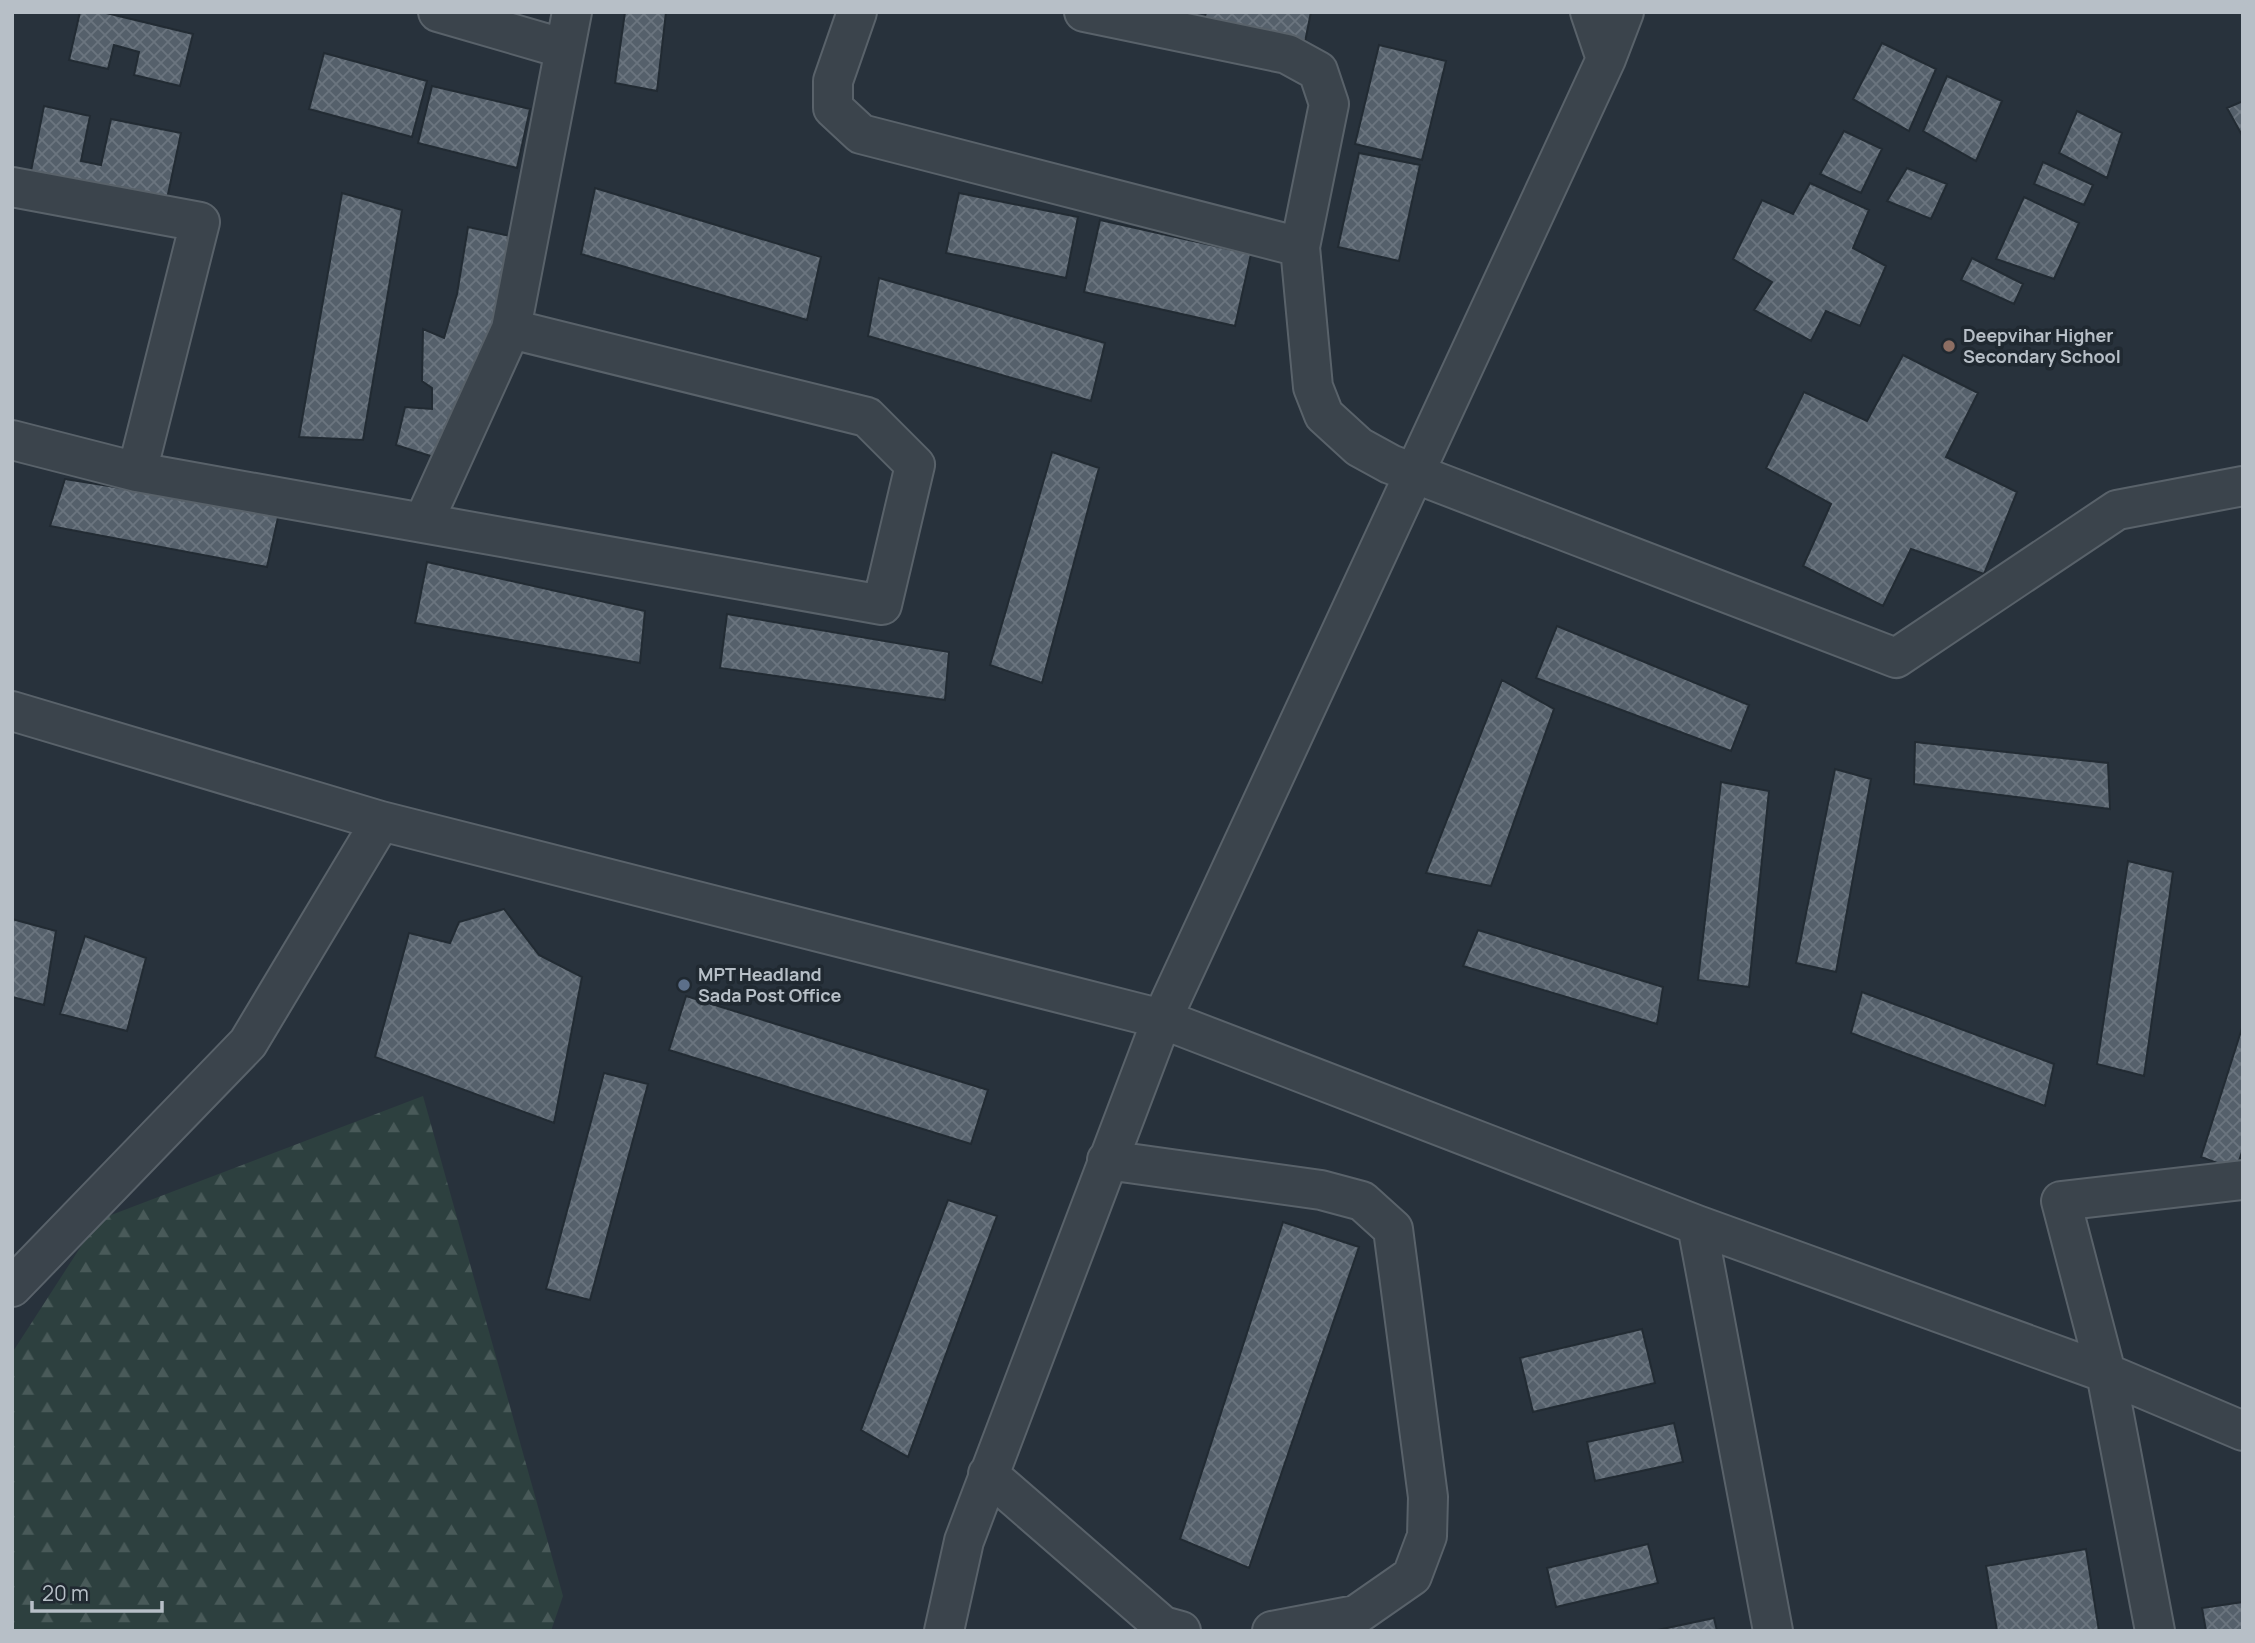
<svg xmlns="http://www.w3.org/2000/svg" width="2255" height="1643" font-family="Manrope,sans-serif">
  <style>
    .forest { fill: url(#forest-firs) }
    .building { fill: url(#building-cross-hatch); stroke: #222b33; stroke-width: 2 }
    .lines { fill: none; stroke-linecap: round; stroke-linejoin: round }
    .minor-casing { stroke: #59626a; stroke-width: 42 }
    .minor { stroke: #3b444c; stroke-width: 38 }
    .education-dot { fill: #8d6e63; stroke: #202931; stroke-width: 2.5 }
    .service-dot { fill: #5c6f8a; stroke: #202931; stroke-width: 2.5 }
    .labels { text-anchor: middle; stroke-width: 7; stroke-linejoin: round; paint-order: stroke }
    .poi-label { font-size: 18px; font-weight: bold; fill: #b7bfc7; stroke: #202931; text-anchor: start }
  </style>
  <defs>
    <pattern id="forest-firs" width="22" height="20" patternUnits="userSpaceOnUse" patternTransform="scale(1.75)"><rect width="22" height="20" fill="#2d403f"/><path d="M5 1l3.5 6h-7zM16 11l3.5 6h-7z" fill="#495a59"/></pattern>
    <pattern id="building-cross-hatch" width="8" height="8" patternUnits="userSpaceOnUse" patternTransform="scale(1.75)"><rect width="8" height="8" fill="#55606b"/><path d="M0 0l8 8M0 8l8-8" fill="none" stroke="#6b757f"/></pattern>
  </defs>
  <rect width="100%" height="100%" fill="#28323c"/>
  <!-- forest -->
  <path class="forest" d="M 423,1096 L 563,1596 L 551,1631 L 12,1631 L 12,1353 L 98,1220 Z"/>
  <!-- building -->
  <path class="building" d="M 80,12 L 102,12 L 193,34 L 180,86 L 134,75 L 139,52 L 114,45 L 108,69 L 69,60 Z
    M 625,12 L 666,12 L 657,91 L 615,83 Z
    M 1206,12 L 1311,12 L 1305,42 L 1204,22 Z
    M 1882,43 L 1936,69 L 1909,131 L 1853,99 Z
    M 1379,45 L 1446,61 L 1422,160 L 1355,144 Z
    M 324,53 L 427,81 L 412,137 L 309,109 Z
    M 1947,76 L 2002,101 L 1976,161 L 1923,131 Z
    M 432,86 L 530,109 L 517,168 L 418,143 Z
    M 2243,101 L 2243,137 L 2227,108 Z
    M 44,106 L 90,116 L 81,161 L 101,165 L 111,119 L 181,133 L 167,199 L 31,171 Z
    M 2077,111 L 2122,133 L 2107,178 L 2059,153 Z
    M 1844,131 L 1882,149 L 1861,193 L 1820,174 Z
    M 1359,153 L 1420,165 L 1399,261 L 1338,247 Z
    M 2043,162 L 2093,185 L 2084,205 L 2034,184 Z
    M 1907,168 L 1947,184 L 1931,219 L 1887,201 Z
    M 1810,183 L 1869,210 L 1853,248 L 1886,266 L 1860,326 L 1826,311 L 1811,341 L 1754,310 L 1772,282 L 1733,259 L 1762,200 L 1793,214 Z
    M 595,188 L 821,257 L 807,320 L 581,254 Z
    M 342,193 L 402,210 L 363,440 L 299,437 Z
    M 959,193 L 1078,217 L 1066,278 L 946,253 Z
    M 2024,197 L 2079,223 L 2054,279 L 1996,259 Z
    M 1100,220 L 1251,254 L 1235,326 L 1084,292 Z
    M 468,227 L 515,237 L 497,314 L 437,458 L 396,445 L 405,407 L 432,409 L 432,388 L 422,381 L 423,329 L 444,338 L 457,294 Z
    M 1972,258 L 2023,284 L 2014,304 L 1961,280 Z
    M 879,278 L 1105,343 L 1091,401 L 868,336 Z
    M 1903,355 L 1978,393 L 1946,457 L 2017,492 L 1984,574 L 1911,549 L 1883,606 L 1803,566 L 1831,504 L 1766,468 L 1804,392 L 1867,421 Z
    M 1052,452 L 1099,468 L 1042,683 L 990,665 Z
    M 65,479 L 279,513 L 267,567 L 50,526 Z
    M 427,562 L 645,611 L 640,663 L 415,623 Z
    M 727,614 L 949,652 L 945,700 L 720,668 Z
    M 1557,626 L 1749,705 L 1731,751 L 1536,678 Z
    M 1502,680 L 1554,709 L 1491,886 L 1426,873 Z
    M 1915,742 L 2108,763 L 2110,809 L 1914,784 Z
    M 1835,769 L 1871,779 L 1836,972 L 1796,963 Z
    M 1721,782 L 1769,791 L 1749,987 L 1698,980 Z
    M 2128,861 L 2173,872 L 2144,1076 L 2097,1064 Z
    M 504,909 L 539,955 L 582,977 L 554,1123 L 375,1057 L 409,933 L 450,943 L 459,922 Z
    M 12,919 L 56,931 L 44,1005 L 12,997 Z
    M 1478,930 L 1663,987 L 1657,1024 L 1463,966 Z
    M 85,936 L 146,958 L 127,1031 L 60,1014 Z
    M 1862,992 L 2054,1064 L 2045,1106 L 1851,1033 Z
    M 686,996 L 988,1090 L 971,1144 L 669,1050 Z
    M 2243,1025 L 2243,1149 L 2236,1170 L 2201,1157 Z
    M 604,1073 L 648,1084 L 590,1300 L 546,1289 Z
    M 948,1200 L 997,1216 L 908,1457 L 861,1430 Z
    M 1283,1222 L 1359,1247 L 1249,1568 L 1180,1539 Z
    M 1642,1329 L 1655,1383 L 1533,1412 L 1520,1358 Z
    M 1674,1423 L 1683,1462 L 1595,1481 L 1587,1442 Z
    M 1648,1544 L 1658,1583 L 1556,1607 L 1547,1568 Z
    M 2086,1549 L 2099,1631 L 1997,1631 L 1986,1566 Z
    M 2243,1602 L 2243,1631 L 2206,1631 L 2202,1608 Z
    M 1714,1618 L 1717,1631 L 1653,1631 Z"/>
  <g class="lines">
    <defs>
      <path id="minor" d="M 438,12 L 565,49
        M 857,12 L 833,81 L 833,108 L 861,134 L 1300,247
        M 1084,12 L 1287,54 L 1318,71 L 1329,104 L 1300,247 L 1313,387 L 1324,415 L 1359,447 L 1390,464 L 1896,658 L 2117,510 L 2243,486
        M 1590,12 L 1606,59
        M 12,187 L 200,222 L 137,472
        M 12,440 L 137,472 L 423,523 L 511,329 L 572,12
        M 423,523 L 882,605 L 915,465 L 867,417 L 511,329
        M 12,711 L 381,821 L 1162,1019 L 1697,1225 L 2106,1373 L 2243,1431
        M 1107,1160 L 1321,1190 L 1362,1201 L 1393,1229 L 1428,1497 L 1427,1536 L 1412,1576 L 1356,1615 L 1272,1631
        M 1697,1225 L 1773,1631
        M 12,1287 L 248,1043 L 381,821
        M 988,1474 L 1163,1626 L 1181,1631
        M 944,1631 L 964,1541 L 1162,1019 L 1606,59 L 1624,12
        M 2155,1631 L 2106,1373 L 2061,1201 L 2243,1180"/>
    </defs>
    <!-- minor casing -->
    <use href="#minor" class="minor-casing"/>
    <!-- minor -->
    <use href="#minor" class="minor"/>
  </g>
  <!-- markers -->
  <circle class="education-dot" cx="1949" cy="346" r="7"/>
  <circle class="service-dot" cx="684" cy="985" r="7"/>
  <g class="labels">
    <!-- poi labels -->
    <g class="poi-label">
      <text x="1963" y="342">Deepvihar Higher<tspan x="1963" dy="21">Secondary School</tspan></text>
      <text x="698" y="981">MPT Headland<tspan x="698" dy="21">Sada Post Office</tspan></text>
    </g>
  </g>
  <!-- border -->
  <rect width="2255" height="1643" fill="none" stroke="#b7bfc7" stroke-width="28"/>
  <!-- scale -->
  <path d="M32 1601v10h130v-10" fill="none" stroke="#b7bfc7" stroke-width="3.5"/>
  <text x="42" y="1601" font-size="21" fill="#b7bfc7" stroke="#202931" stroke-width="5" paint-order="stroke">20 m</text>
</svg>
